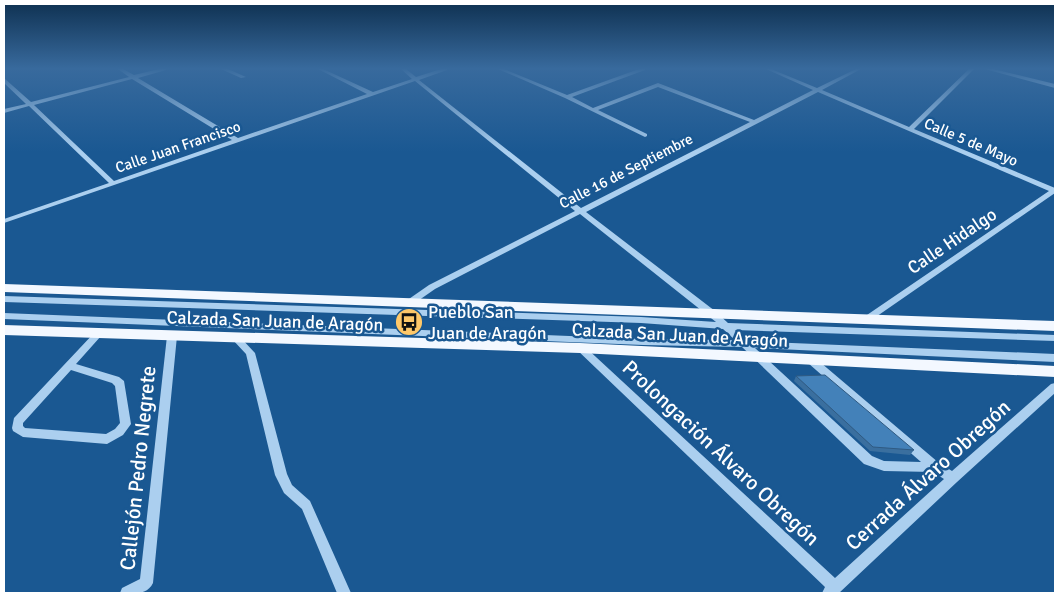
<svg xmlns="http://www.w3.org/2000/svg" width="1059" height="597" font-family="Signika,sans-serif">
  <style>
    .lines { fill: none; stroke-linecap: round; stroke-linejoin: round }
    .minor { fill: #abcfef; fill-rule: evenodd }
    .major { fill: #f3f8ff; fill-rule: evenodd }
    .wall { fill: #3a6f9f }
    .building { fill: #4381b9; stroke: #2f5a82 }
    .labels { text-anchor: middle; stroke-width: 5; stroke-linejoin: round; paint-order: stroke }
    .far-street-label { font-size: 15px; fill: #fff; stroke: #1a5892 }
    .street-label { font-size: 18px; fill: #fff; stroke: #1a5892 }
    .poi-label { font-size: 18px; fill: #fff; stroke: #1a5892; text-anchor: start }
    .near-street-label { font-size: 21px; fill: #fff; stroke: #1a5892 }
  </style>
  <rect width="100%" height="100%" fill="#1a5892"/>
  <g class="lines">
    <!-- minor -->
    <path class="minor" d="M 118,69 L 123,69 L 134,75 L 159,69 L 166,69 L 166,70 L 138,78 L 238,138 L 367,94 L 318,69 L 323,69 L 373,92 L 412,79 L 401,69 L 406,69 L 416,77 L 441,69 L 447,69 L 447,70 L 419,80 L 581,208 L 750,122 L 658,87 L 598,110 L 647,134 L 647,136 L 645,137 L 565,98 L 498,69 L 504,69 L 567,95 L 639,69 L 645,69 L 645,70 L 572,97 L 593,108 L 658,83 L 754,120 L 813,90 L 766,69 L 771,69 L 817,88 L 856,69 L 861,69 L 822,90 L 909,127 L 969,69 L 974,69 L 914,129 L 1055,188 L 1055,193 L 870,321 L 864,321 L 862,319 L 864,317 L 1049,191 L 818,92 L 586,212 L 715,311 L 728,323 L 1055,335 L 1055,341 L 735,330 L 747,341 L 1055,354 L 1055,362 L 755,348 L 872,456 L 884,461 L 921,462 L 808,363 L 806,360 L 808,357 L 814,357 L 939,463 L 952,471 L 1051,384 L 1055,383 L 1055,393 L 957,482 L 839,593 L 822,593 L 825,587 L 575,348 L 577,345 L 583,345 L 835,578 L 944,479 L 933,472 L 884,471 L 864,464 L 742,347 L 643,345 L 4,319 L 4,313 L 643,339 L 735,340 L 723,329 L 641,323 L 4,302 L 4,296 L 641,317 L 716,322 L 580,214 L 435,289 L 412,305 L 406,305 L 405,303 L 406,301 L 429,285 L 575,211 L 415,81 L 4,223 L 4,219 L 109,183 L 29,106 L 4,113 L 4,109 L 26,104 L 4,83 L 4,78 L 31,102 L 129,77 ZM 132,79 L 232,140 L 114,181 L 34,105 Z
      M 221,69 L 228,69 L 246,77 L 241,78 Z
      M 985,69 L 993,69 L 1055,84 L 1055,88 Z
      M 98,331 L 101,332 L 103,334 L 101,336 L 76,364 L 119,377 L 124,381 L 131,424 L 123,435 L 107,444 L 23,437 L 13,431 L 12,428 L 14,418 L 95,332 ZM 71,370 L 112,383 L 115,386 L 120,423 L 115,429 L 106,434 L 25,428 L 23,426 L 23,423 Z
      M 172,333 L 175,334 L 177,336 L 153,583 C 147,596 132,593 120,593 L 122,588 L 140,579 L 167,336 L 169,334 Z
      M 237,336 L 240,337 L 255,353 L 287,474 L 292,485 L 310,501 L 351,593 L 337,593 L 302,509 L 284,493 L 275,475 L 246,354 L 232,339 L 234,337 Z"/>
    <!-- major -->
    <path class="major" d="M 4,284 L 1055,321 L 1055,331 L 4,292 Z
      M 4,325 L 580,343 L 1055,366 L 1055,377 L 580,353 L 4,335 Z"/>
  </g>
  <!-- wall -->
  <path class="wall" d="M 796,376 L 914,450 L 910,455 L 870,451 L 794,381 Z"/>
  <!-- building -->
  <path class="building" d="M 825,375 L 914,450 L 873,447 L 796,376 Z"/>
  <!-- sky -->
  <linearGradient id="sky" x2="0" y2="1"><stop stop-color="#0e3050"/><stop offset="0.45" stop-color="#386a9d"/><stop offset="1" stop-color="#386a9d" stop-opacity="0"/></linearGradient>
  <rect width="1059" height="152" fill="url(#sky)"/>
  <!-- icons -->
  <defs>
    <symbol id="bus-disc" viewBox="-11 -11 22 22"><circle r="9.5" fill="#ffc869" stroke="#1a5892"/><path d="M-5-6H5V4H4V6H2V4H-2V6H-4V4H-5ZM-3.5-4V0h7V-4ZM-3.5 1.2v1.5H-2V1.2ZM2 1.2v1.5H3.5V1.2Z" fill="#111"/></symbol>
  </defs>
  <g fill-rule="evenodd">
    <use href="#bus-disc" x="393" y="306" width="32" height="32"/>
  </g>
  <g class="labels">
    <!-- far-street labels -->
    <g class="far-street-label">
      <text transform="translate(971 142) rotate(23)" y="5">Calle 5 de Mayo</text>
      <text transform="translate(178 147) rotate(-19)" y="5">Calle Juan Francisco</text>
      <text transform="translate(626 171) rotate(-27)" y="5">Calle 16 de Septiembre</text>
    </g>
    <!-- street labels -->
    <g class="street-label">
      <text transform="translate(952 241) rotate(-34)" y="6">Calle Hidalgo</text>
      <text transform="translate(275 321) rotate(2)" y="6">Calzada San Juan de Aragón</text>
      <text transform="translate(680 335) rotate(3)" y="6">Calzada San Juan de Aragón</text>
    </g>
    <!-- poi labels -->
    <g class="poi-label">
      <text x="428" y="318">Pueblo San<tspan x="428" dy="21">Juan de Aragón</tspan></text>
    </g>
    <!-- near-street labels -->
    <g class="near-street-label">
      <text transform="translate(721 453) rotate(43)" y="7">Prolongación Álvaro Obregón</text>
      <text transform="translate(138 468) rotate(-84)" y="7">Callejón Pedro Negrete</text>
      <text transform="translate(928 475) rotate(-42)" y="7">Cerrada Álvaro Obregón</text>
    </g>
  </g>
  <!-- border -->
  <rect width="1059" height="597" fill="none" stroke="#ffffff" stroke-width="10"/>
</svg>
